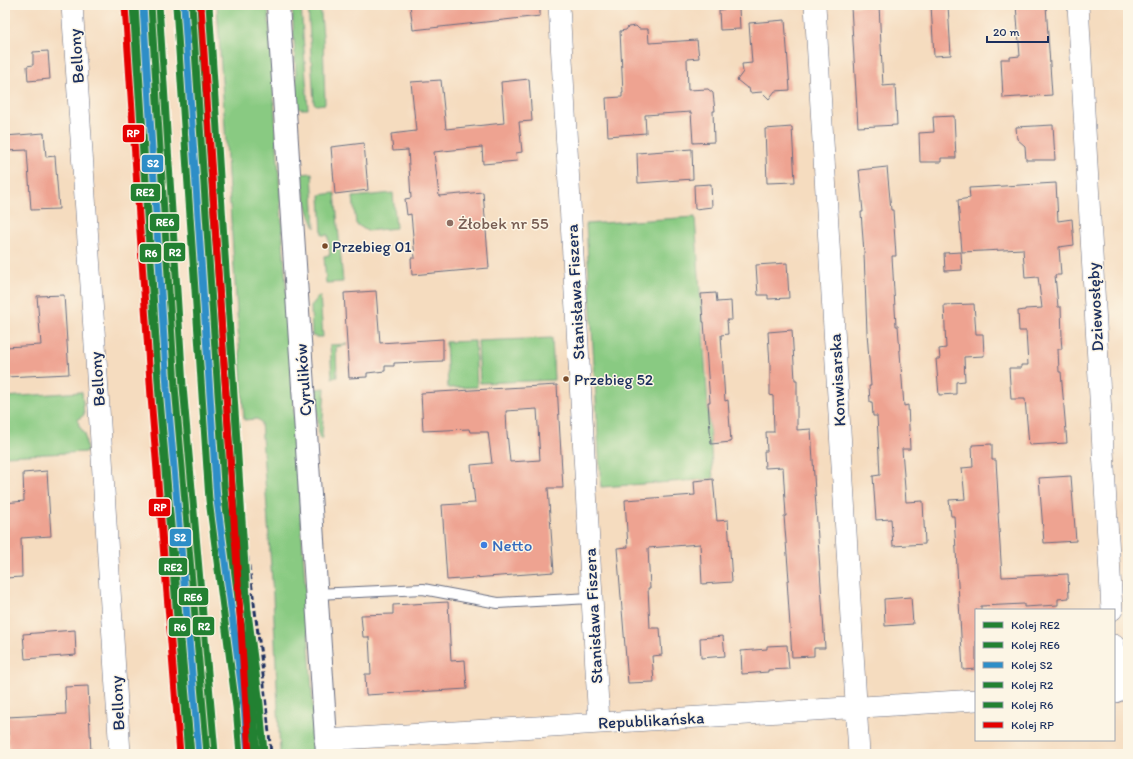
<svg xmlns="http://www.w3.org/2000/svg" width="1133" height="759" font-family="Itim,sans-serif">
  <style>
    .green { fill: #89ca82; stroke: #527c70 }
    .building { fill: #eea391; fill-rule: evenodd }
    .lines { fill: none; stroke-linecap: round; stroke-linejoin: round }
    .service-casing { stroke: #676c80; stroke-width: 12 }
    .minor-casing { stroke: #676c80; stroke-width: 22 }
    .secondary-casing { stroke: #676c80; stroke-width: 24 }
    .service { stroke: #fff; stroke-width: 10 }
    .minor { stroke: #fff; stroke-width: 21 }
    .secondary { stroke: #fff; stroke-width: 22 }
    .rail { stroke: #1b2f5e; stroke-width: 3; stroke-dasharray: 6 3; stroke-linecap: butt }
    .rail-1-casing { stroke: #fcf5e5; stroke-width: 10 }
    .rail-2-casing { stroke: #fcf5e5; stroke-width: 10 }
    .rail-3-casing { stroke: #fcf5e5; stroke-width: 10 }
    .rail-4-casing { stroke: #fcf5e5; stroke-width: 10 }
    .rail-5-casing { stroke: #fcf5e5; stroke-width: 10 }
    .rail-6-casing { stroke: #fcf5e5; stroke-width: 10 }
    .rail-1 { stroke: #238132; stroke-width: 7 }
    .rail-2 { stroke: #238132; stroke-width: 7 }
    .rail-3 { stroke: #2e8ec7; stroke-width: 7 }
    .rail-4 { stroke: #238132; stroke-width: 7 }
    .rail-5 { stroke: #238132; stroke-width: 7 }
    .rail-6 { stroke: #e50000; stroke-width: 7 }
    .education-dot { fill: #8d6e63; stroke: #fcf5e5; stroke-width: 1.5 }
    .bus-dot { fill: #7a4b2a; stroke: #fcf5e5; stroke-width: 1.5 }
    .shop-dot { fill: #3f7fe0; stroke: #fcf5e5; stroke-width: 1.5 }
    .labels { text-anchor: middle; stroke-width: 3; stroke-linejoin: round; paint-order: stroke }
    .bus-label { font-size: 16px; fill: #1b2f5e; stroke: #fcf5e5; text-anchor: start }
    .street-label { font-size: 17px; fill: #1b2f5e; stroke: #fcf5e5 }
    .education-label { font-size: 17px; fill: #785e54; stroke: #fcf5e5; text-anchor: start }
    .shop-label { font-size: 17px; fill: #366cbe; stroke: #fcf5e5; text-anchor: start }
    .line-badge { stroke: #fcf5e5; stroke-width: 1.5 }
    .badge-label { font-size: 11px; text-anchor: middle; font-weight: bold; fill: #fff }
  </style>
  <rect width="100%" height="100%" fill="#fcf5e5"/>
  <filter id="ink" filterUnits="userSpaceOnUse"><feTurbulence type="fractalNoise" baseFrequency=".025" numOctaves="2"/><feDisplacementMap in="SourceGraphic" scale="8" xChannelSelector="R" yChannelSelector="G"/><feConvolveMatrix kernelMatrix="1 2 1 2 8 2 1 2 1" color-interpolation-filters="sRGB"/></filter>
  <filter id="wash" filterUnits="userSpaceOnUse"><feTurbulence type="fractalNoise" baseFrequency=".012" numOctaves="4" result="noise"/><feDisplacementMap in="SourceGraphic" scale="16" xChannelSelector="R" yChannelSelector="G"/><feGaussianBlur stdDeviation="0.9" result="paint"/><feColorMatrix in="noise" values="0 0 0 0 0 0 0 0 0 0 0 0 0 0 0 0 0 1.4 0 .05"/><feComposite in="paint" operator="in"/></filter>
  <g filter="url(#wash)">
    <rect width="100%" height="100%" fill="#f5dcbf"/>
    <!-- green -->
    <path class="green" d="M 217,5 L 268,5 L 316,754 L 280,754 L 273,596 L 261,422 L 257,419 L 244,420 Z
      M 292,5 L 301,5 L 308,109 L 301,109 L 298,108 Z
      M 308,5 L 320,5 L 323,36 L 325,104 L 316,105 L 314,103 Z
      M 312,173 L 315,228 C 307,211 303,193 302,174 Z
      M 335,193 L 343,282 L 326,283 L 324,256 L 330,255 L 328,235 L 322,235 L 320,195 Z
      M 393,193 L 396,228 L 367,231 L 356,224 L 353,197 Z
      M 695,217 L 713,479 L 601,487 L 586,224 Z
      M 320,295 L 323,337 L 316,337 L 312,336 L 311,306 Z
      M 552,338 L 554,380 L 480,383 L 478,341 Z
      M 475,341 L 477,387 L 448,388 L 446,342 Z
      M 347,344 L 347,345 L 336,347 L 337,377 L 332,378 L 330,345 Z
      M 325,388 L 322,434 L 323,438 L 322,439 L 319,437 L 316,389 Z
      M 82,392 L 84,415 L 78,419 L 79,426 L 85,434 L 87,452 L 5,456 L 5,397 Z"/>
    <g id="blocks">
      <!-- building -->
      <path class="building" d="M 410,5 L 540,5 L 540,16 L 413,30 Z
        M 879,5 L 883,86 L 895,85 L 897,125 L 858,127 L 851,7 Z
        M 931,5 L 948,5 L 951,55 L 934,56 Z
        M 1016,5 L 1046,5 L 1052,95 L 1003,98 L 1001,59 L 1010,59 L 1010,57 L 1020,56 Z
        M 739,8 L 740,29 L 720,30 L 719,10 Z
        M 785,20 L 790,90 L 775,91 L 769,99 L 762,92 L 750,93 L 749,88 L 747,88 L 737,80 L 743,72 L 742,64 L 752,63 L 749,23 Z
        M 636,26 L 639,29 L 648,29 L 649,43 L 697,40 L 699,58 L 687,59 L 688,90 L 708,89 L 713,93 L 715,111 L 713,111 L 714,142 L 693,143 L 691,112 L 645,115 L 646,133 L 608,136 L 606,98 L 622,97 L 622,93 L 623,93 L 620,31 L 626,30 L 628,27 Z
        M 48,51 L 50,79 L 28,81 L 27,66 L 33,65 L 33,52 Z
        M 529,79 L 532,121 L 519,122 L 522,152 L 516,153 L 517,161 L 483,164 L 482,147 L 434,152 L 439,196 L 483,192 L 489,268 L 412,275 L 411,258 L 415,258 L 411,214 L 407,215 L 405,199 L 411,198 L 408,150 L 393,151 L 391,134 L 416,131 L 411,82 L 441,80 L 446,129 L 504,123 L 501,82 Z
        M 954,116 L 956,158 L 941,158 L 941,162 L 920,162 L 919,133 L 934,132 L 933,117 Z
        M 1053,125 L 1055,160 L 1026,160 L 1025,146 L 1017,139 L 1016,127 Z
        M 792,127 L 795,182 L 767,183 L 765,129 Z
        M 44,133 L 46,157 L 55,156 L 59,209 L 31,210 L 27,150 L 5,151 L 5,136 Z
        M 364,143 L 368,190 L 335,194 L 331,147 Z
        M 692,149 L 693,179 L 638,183 L 637,153 Z
        M 887,167 L 891,210 L 893,210 L 896,256 L 892,256 L 896,326 L 898,326 L 904,406 L 908,405 L 910,449 L 902,449 L 906,502 L 923,501 L 925,544 L 893,546 L 891,519 L 876,520 L 873,476 L 880,475 L 877,416 L 873,416 L 872,402 L 870,402 L 869,386 L 871,386 L 867,333 L 864,253 L 861,212 L 863,212 L 859,170 Z
        M 1056,183 L 1058,221 L 1072,219 L 1074,245 L 1059,247 L 1061,275 L 1055,275 L 1058,307 L 1061,307 L 1062,337 L 1061,337 L 1062,349 L 1058,349 L 1059,372 L 1061,372 L 1067,443 L 1029,445 L 1025,399 L 1011,399 L 1009,368 L 1021,368 L 1021,365 L 1028,365 L 1026,331 L 1019,331 L 1018,311 L 1025,310 L 1025,309 L 1042,308 L 1038,277 L 1025,278 L 1023,249 L 962,252 L 958,200 L 970,198 L 969,188 Z
        M 711,184 L 712,207 L 695,209 L 694,185 Z
        M 961,252 L 962,270 L 945,271 L 944,253 Z
        M 787,263 L 789,298 L 768,299 L 768,295 L 758,295 L 756,265 Z
        M 376,291 L 380,343 L 443,339 L 443,361 L 394,363 L 394,366 L 385,366 L 385,371 L 367,373 L 367,377 L 349,378 L 344,293 Z
        M 716,293 L 717,302 L 731,301 L 732,320 L 727,320 L 728,334 L 721,335 L 725,401 L 728,400 L 731,442 L 711,444 L 708,402 L 710,402 L 704,322 L 703,322 L 701,294 Z
        M 64,295 L 69,374 L 5,377 L 5,347 L 41,345 L 37,296 Z
        M 974,304 L 976,334 L 983,334 L 984,356 L 964,357 L 965,381 L 956,382 L 956,394 L 939,395 L 936,359 L 940,359 L 939,349 L 946,348 L 944,305 Z
        M 792,330 L 795,380 L 797,380 L 797,430 L 811,429 L 825,648 L 814,648 L 814,656 L 792,657 L 787,580 L 789,580 L 784,516 L 786,516 L 785,500 L 783,467 L 765,468 L 764,451 L 767,451 L 766,432 L 774,432 L 773,396 L 770,395 L 770,365 L 768,332 Z
        M 557,385 L 563,488 L 548,488 L 554,572 L 447,580 L 442,505 L 475,503 L 471,465 L 492,463 L 488,432 L 470,432 L 469,429 L 423,431 L 421,393 ZM 537,409 L 540,460 L 510,462 L 507,433 L 506,411 Z
        M 992,444 L 992,460 L 996,460 L 999,513 L 998,513 L 1002,577 L 1068,574 L 1069,598 L 1058,599 L 1058,605 L 1024,607 L 1024,604 L 981,606 L 981,610 L 976,610 L 976,669 L 963,670 L 954,516 L 951,516 L 949,500 L 965,499 L 962,468 L 973,467 L 972,445 Z
        M 47,471 L 51,536 L 21,538 L 22,577 L 5,578 L 5,503 L 24,501 L 23,473 Z
        M 1071,476 L 1076,541 L 1044,543 L 1039,478 Z
        M 713,479 L 717,521 L 728,520 L 732,582 L 702,584 L 700,544 L 648,548 L 650,588 L 648,588 L 650,628 L 660,628 L 662,655 L 652,656 L 654,682 L 628,683 L 617,548 L 628,547 L 625,500 L 695,495 L 694,481 Z
        M 911,597 L 913,624 L 885,626 L 884,599 Z
        M 448,602 L 451,661 L 465,660 L 467,689 L 366,695 L 365,674 L 371,674 L 369,637 L 363,637 L 361,615 L 393,614 L 393,605 Z
        M 75,630 L 76,655 L 25,659 L 23,634 Z
        M 723,636 L 725,656 L 701,658 L 700,638 Z
        M 787,645 L 789,669 L 768,670 L 768,672 L 742,674 L 741,651 L 767,649 L 767,646 Z
        M 88,686 L 91,754 L 9,754 L 7,717 L 66,714 L 65,687 Z"/>
    </g>
  </g>
  <g filter="url(#ink)">
    <use href="#blocks" fill-opacity="0" stroke="#676c80" stroke-width="1"/>
    <g class="lines">
      <defs>
        <path id="service" d="M 316,594 L 423,589 L 498,603 L 591,598"/>
        <path id="minor" d="M 72,5 L 96,359 L 120,754
          M 559,5 L 599,723
          M 815,5 L 859,754
          M 1078,5 L 1112,610
          M 1114,645 L 1116,692
          M 325,740 L 976,700"/>
        <path id="secondary" d="M 278,5 L 327,754"/>
      </defs>
      <!-- service casing -->
      <use href="#service" class="service-casing"/>
      <!-- minor casing -->
      <use href="#minor" class="minor-casing"/>
      <!-- secondary casing -->
      <use href="#secondary" class="secondary-casing"/>
      <!-- service -->
      <use href="#service" class="service"/>
      <!-- minor -->
      <use href="#minor" class="minor"/>
      <!-- secondary -->
      <use href="#secondary" class="secondary"/>
      <!-- rail -->
      <path class="rail" d="M 236,431 L 243,521 L 261,656 L 271,754"/>
      <defs>
        <path id="rail-1" d="M 133,5 L 159,396 L 188,754
          M 209,5 L 257,754"/>
        <path id="rail-2" d="M 151,5 L 175,387 L 207,754
          M 192,5 L 225,499 L 252,705 L 256,754"/>
        <path id="rail-3" d="M 143,6 L 167,388 L 199,754
          M 184,6 L 217,500 L 244,706 L 248,754"/>
        <path id="rail-4" d="M 159,5 L 183,386 L 215,753
          M 200,5 L 233,498 L 260,704 L 264,753"/>
        <path id="rail-5" d="M 135,6 L 159,388 L 191,754
          M 176,6 L 209,500 L 236,707 L 240,754"/>
        <path id="rail-6" d="M 125,6 L 151,397 L 180,754
          M 201,6 L 249,754"/>
      </defs>
      <!-- rail-1 casing -->
      <use href="#rail-1" class="rail-1-casing"/>
      <!-- rail-2 casing -->
      <use href="#rail-2" class="rail-2-casing"/>
      <!-- rail-3 casing -->
      <use href="#rail-3" class="rail-3-casing"/>
      <!-- rail-4 casing -->
      <use href="#rail-4" class="rail-4-casing"/>
      <!-- rail-5 casing -->
      <use href="#rail-5" class="rail-5-casing"/>
      <!-- rail-6 casing -->
      <use href="#rail-6" class="rail-6-casing"/>
      <!-- rail-1 -->
      <use href="#rail-1" class="rail-1"/>
      <!-- rail-2 -->
      <use href="#rail-2" class="rail-2"/>
      <!-- rail-3 -->
      <use href="#rail-3" class="rail-3"/>
      <!-- rail-4 -->
      <use href="#rail-4" class="rail-4"/>
      <!-- rail-5 -->
      <use href="#rail-5" class="rail-5"/>
      <!-- rail-6 -->
      <use href="#rail-6" class="rail-6"/>
    </g>
  </g>
  <!-- markers -->
  <circle class="education-dot" cx="450" cy="223" r="4"/>
  <g class="bus-dot">
    <circle cx="325" cy="246" r="3.5"/>
    <circle cx="566" cy="379" r="3.5"/>
  </g>
  <circle class="shop-dot" cx="484" cy="545" r="4"/>
  <g class="labels">
    <!-- bus labels -->
    <g class="bus-label">
      <text x="332" y="252">Przebieg 01</text>
      <text x="574" y="385">Przebieg 52</text>
    </g>
    <!-- street labels -->
    <g class="street-label">
      <text transform="translate(76 56) rotate(-94)" y="6">Bellony</text>
      <text transform="translate(575 292) rotate(-93)" y="6">Stanisława Fiszera</text>
      <text transform="translate(1095 307) rotate(-93)" y="6">Dziewosłęby</text>
      <text transform="translate(97 379) rotate(-94)" y="6">Bellony</text>
      <text transform="translate(303 380) rotate(-94)" y="6">Cyrulików</text>
      <text transform="translate(837 380) rotate(-93)" y="6">Konwisarska</text>
      <text transform="translate(593 616) rotate(-93)" y="6">Stanisława Fiszera</text>
      <text transform="translate(117 703) rotate(-93)" y="6">Bellony</text>
      <text transform="translate(651 720) rotate(-3)" y="6">Republikańska</text>
    </g>
    <!-- education labels -->
    <g class="education-label">
      <text x="458" y="229">Żłobek nr 55</text>
    </g>
    <!-- shop labels -->
    <g class="shop-label">
      <text x="492" y="551">Netto</text>
    </g>
  </g>
  <g class="line-badge">
    <rect x="122" y="124" width="23" height="19" rx="4" fill="#e50000"/>
    <rect x="141" y="154" width="23" height="19" rx="4" fill="#2e8ec7"/>
    <rect x="130" y="183" width="31" height="19" rx="4" fill="#238132"/>
    <rect x="149" y="213" width="31" height="19" rx="4" fill="#238132"/>
    <rect x="163" y="242" width="23" height="20" rx="4" fill="#238132"/>
    <rect x="139" y="243" width="23" height="20" rx="4" fill="#238132"/>
    <rect x="148" y="498" width="23" height="19" rx="4" fill="#e50000"/>
    <rect x="169" y="528" width="23" height="19" rx="4" fill="#2e8ec7"/>
    <rect x="158" y="557" width="30" height="19" rx="4" fill="#238132"/>
    <rect x="178" y="587" width="31" height="19" rx="4" fill="#238132"/>
    <rect x="192" y="616" width="23" height="20" rx="4" fill="#238132"/>
    <rect x="168" y="617" width="23" height="20" rx="4" fill="#238132"/>
  </g>
  <g class="badge-label">
    <text x="133" y="137">RP</text>
    <text x="153" y="167">S2</text>
    <text x="145" y="196">RE2</text>
    <text x="165" y="226">RE6</text>
    <text x="175" y="256">R2</text>
    <text x="151" y="257">R6</text>
    <text x="160" y="511">RP</text>
    <text x="180" y="541">S2</text>
    <text x="173" y="571">RE2</text>
    <text x="193" y="601">RE6</text>
    <text x="204" y="630">R2</text>
    <text x="180" y="631">R6</text>
  </g>
  <!-- margin -->
  <rect width="1133" height="759" fill="none" stroke="#fcf5e5" stroke-width="20"/>
  <!-- legend -->
  <rect x="975" y="609" width="140" height="132" fill="#fcf5e5" stroke="#a2a6af"/>
  <rect x="983" y="622" width="20" height="6" fill="#238132" stroke="#a2a6af"/>
  <text x="1011" y="629" font-size="12" fill="#1b2f5e">Kolej RE2</text>
  <rect x="983" y="642" width="20" height="6" fill="#238132" stroke="#a2a6af"/>
  <text x="1011" y="649" font-size="12" fill="#1b2f5e">Kolej RE6</text>
  <rect x="983" y="662" width="20" height="6" fill="#2e8ec7" stroke="#a2a6af"/>
  <text x="1011" y="669" font-size="12" fill="#1b2f5e">Kolej S2</text>
  <rect x="983" y="682" width="20" height="6" fill="#238132" stroke="#a2a6af"/>
  <text x="1011" y="689" font-size="12" fill="#1b2f5e">Kolej R2</text>
  <rect x="983" y="702" width="20" height="6" fill="#238132" stroke="#a2a6af"/>
  <text x="1011" y="709" font-size="12" fill="#1b2f5e">Kolej R6</text>
  <rect x="983" y="722" width="20" height="6" fill="#e50000" stroke="#a2a6af"/>
  <text x="1011" y="729" font-size="12" fill="#1b2f5e">Kolej RP</text>
  <!-- scale -->
  <path d="M987 36v6h61v-6" fill="none" stroke="#1b2f5e" stroke-width="2"/>
  <text x="993" y="36" font-size="12" fill="#1b2f5e" stroke="#fcf5e5" stroke-width="3" paint-order="stroke">20 m</text>
</svg>
